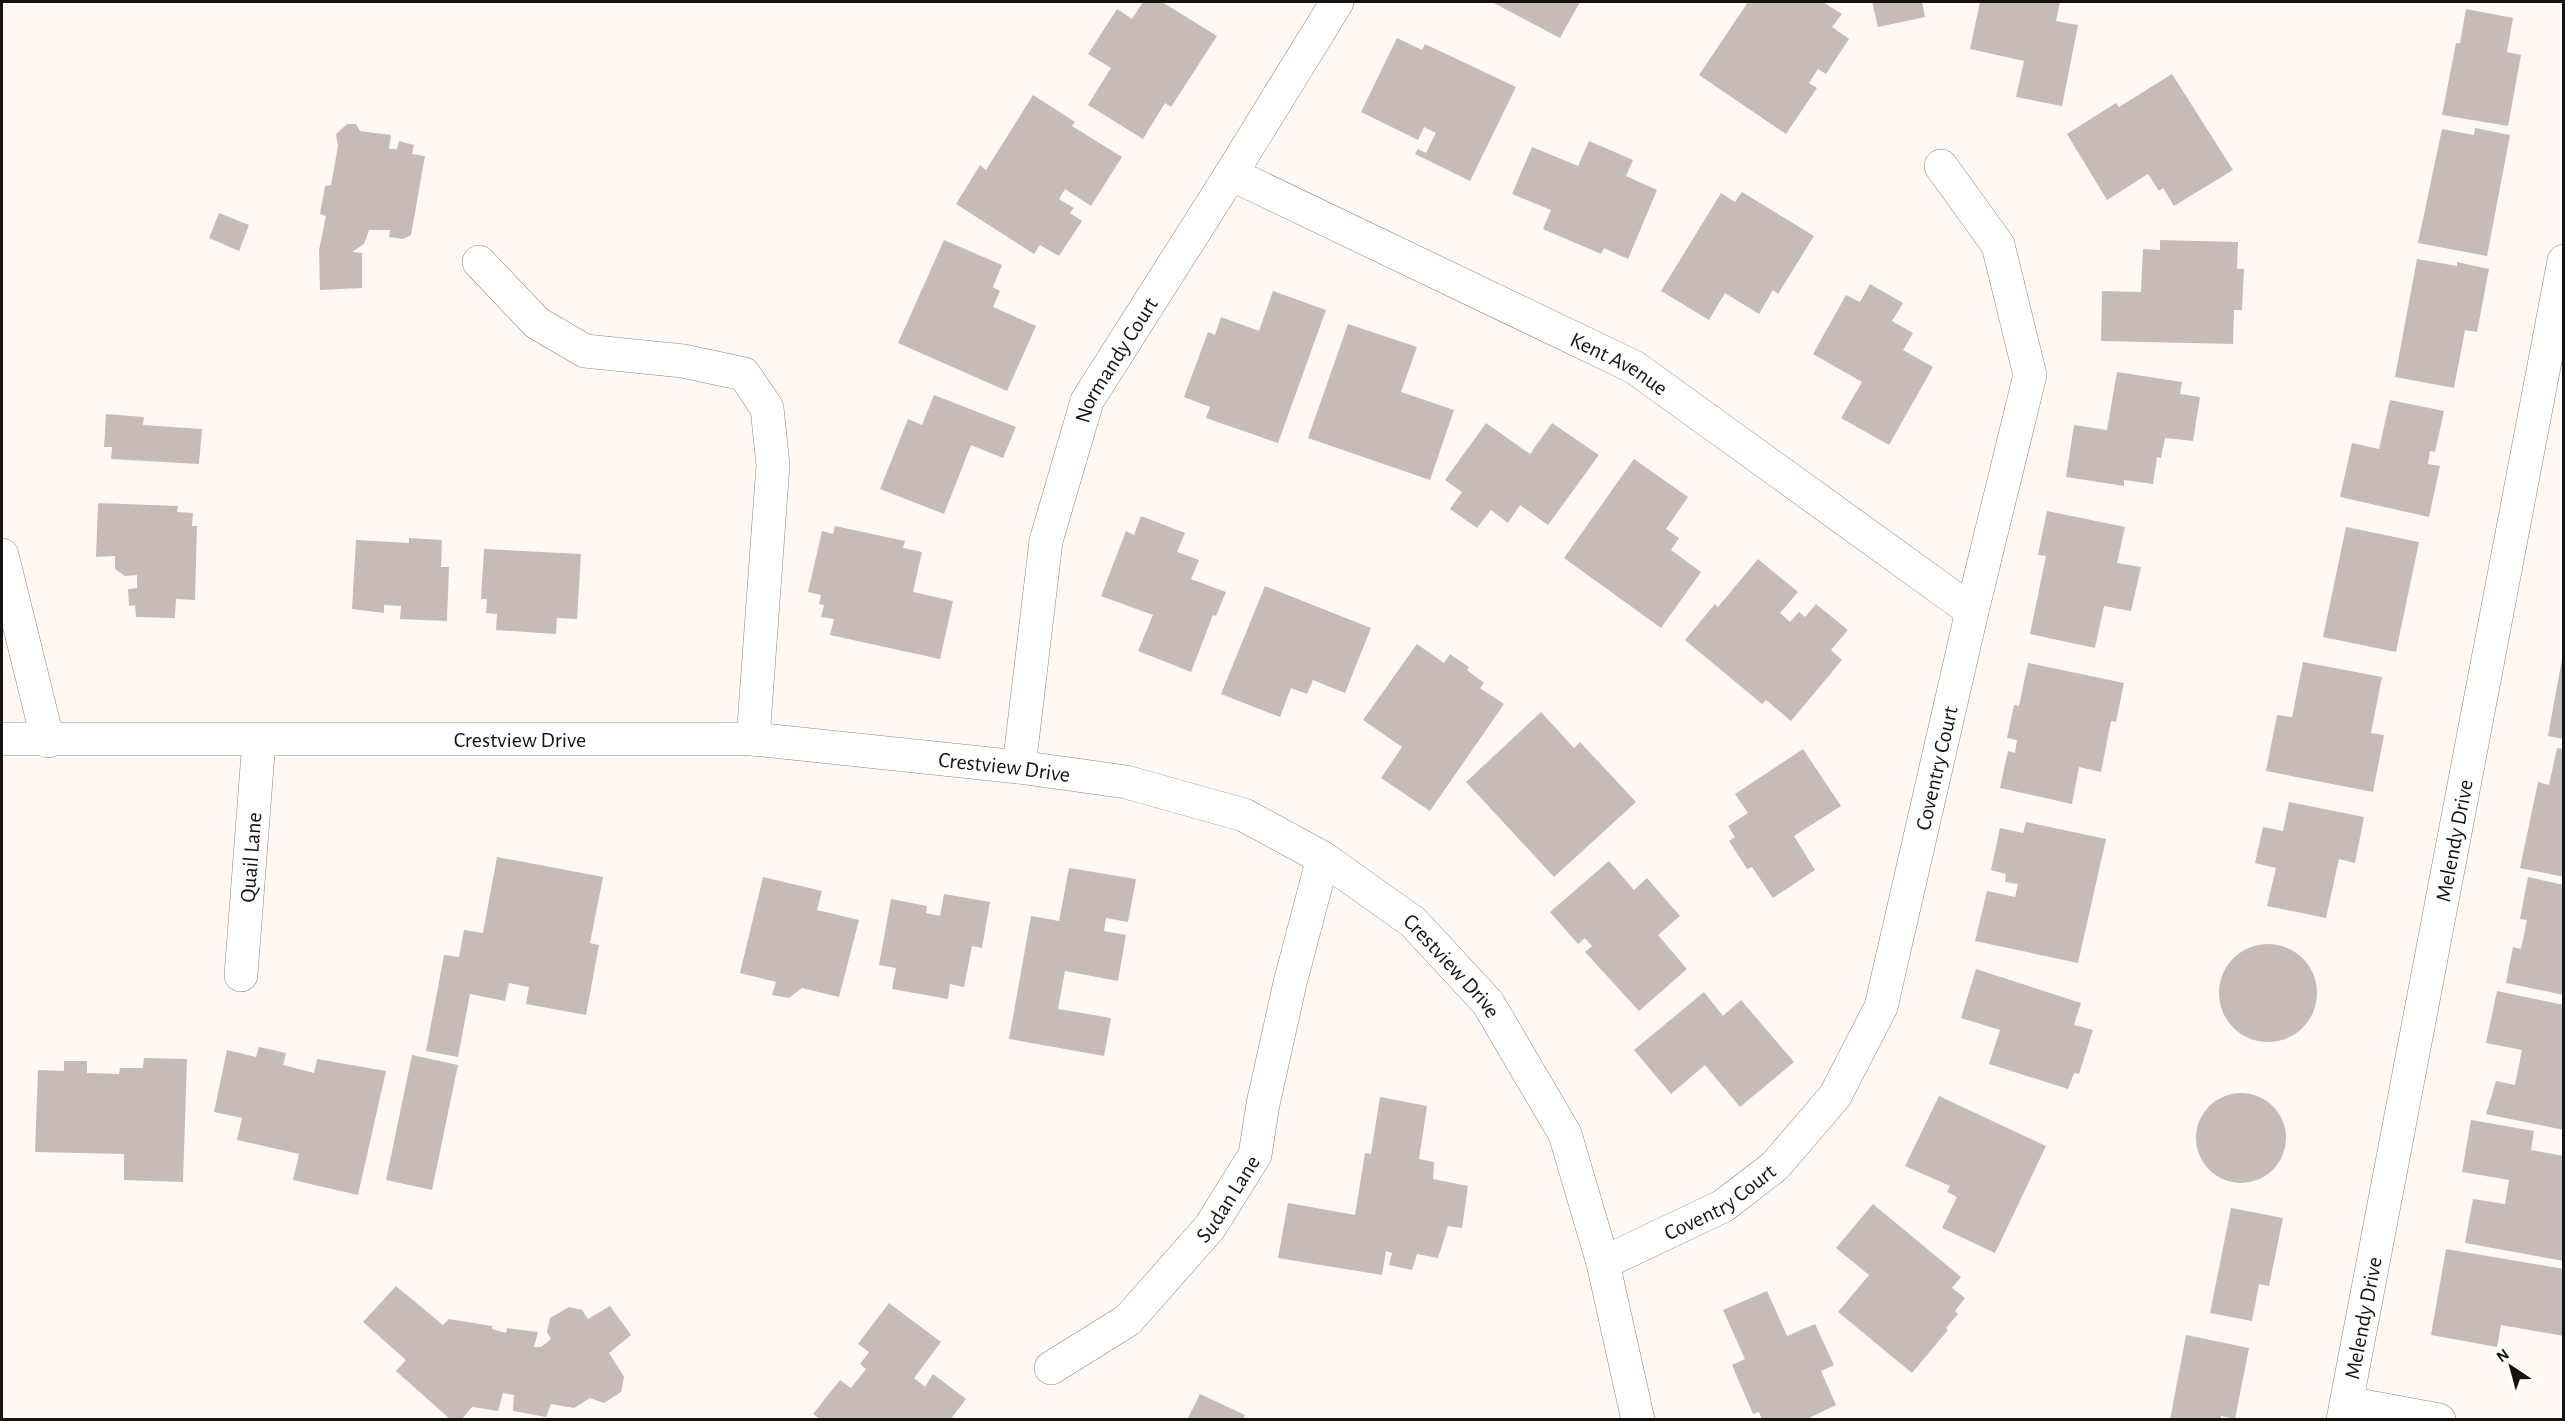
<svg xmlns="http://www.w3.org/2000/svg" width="2565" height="1421" font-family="'Alegreya Sans',sans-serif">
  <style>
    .building { fill: #c7bcb5 }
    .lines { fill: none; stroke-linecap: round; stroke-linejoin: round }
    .minor-casing { stroke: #8f847e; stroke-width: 34 }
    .tertiary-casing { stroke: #8f847e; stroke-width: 34 }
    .minor { stroke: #fff; stroke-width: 33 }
    .tertiary { stroke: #fff; stroke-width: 33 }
    .labels { text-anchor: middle; stroke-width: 4.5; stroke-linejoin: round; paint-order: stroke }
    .street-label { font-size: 22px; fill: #15120f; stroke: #fff }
  </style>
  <rect width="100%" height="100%" fill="#fff8f3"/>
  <!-- building -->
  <path class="building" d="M 1143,2 L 1162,2 L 1217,36 L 1171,107 L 1165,103 L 1143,139 L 1088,105 L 1111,68 L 1088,54 L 1117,9 L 1132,19 Z
    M 1492,2 L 1580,2 L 1560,38 Z
    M 1748,2 L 1823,2 L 1842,14 L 1832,27 L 1849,39 L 1826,74 L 1818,69 L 1809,83 L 1817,88 L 1786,134 L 1699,75 Z
    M 1872,2 L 1922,2 L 1925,17 L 1878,27 Z
    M 1980,2 L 2060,2 L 2056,21 L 2078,25 L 2062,106 L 2016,97 L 2024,61 L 1970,49 Z
    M 2466,9 L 2513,18 L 2507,52 L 2521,55 L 2508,126 L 2442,115 L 2456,43 L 2460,43 Z
    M 1397,38 L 1422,50 L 1425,44 L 1516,87 L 1470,181 L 1415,154 L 1418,149 L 1426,153 L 1436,133 L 1424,127 L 1418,140 L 1361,112 Z
    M 2172,74 L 2233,170 L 2174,206 L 2163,188 L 2159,191 L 2148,174 L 2107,200 L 2067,134 L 2116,103 L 2119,107 Z
    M 1033,95 L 1075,122 L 1072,126 L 1122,157 L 1091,206 L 1065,189 L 1059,199 L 1074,208 L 1070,213 L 1082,221 L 1059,256 L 1040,245 L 1034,254 L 956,204 L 980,165 L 986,170 Z
    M 347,124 L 356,124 L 360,131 L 391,135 L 389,149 L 397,149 L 399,141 L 414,145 L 412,154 L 425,156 L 411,235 L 403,239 L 389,237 L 390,230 L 369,230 L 364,244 L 352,252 L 362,253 L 362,288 L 320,290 L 319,250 L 326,216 L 320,214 L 325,186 L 331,185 L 338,146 L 336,134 Z
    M 2475,128 L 2510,135 L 2487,256 L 2418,243 L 2442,129 L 2474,135 Z
    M 1589,141 L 1633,160 L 1626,176 L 1657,190 L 1628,259 L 1604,248 L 1601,254 L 1543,229 L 1551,210 L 1512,194 L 1532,147 L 1578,166 Z
    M 1742,192 L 1814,236 L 1778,294 L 1773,290 L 1759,314 L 1725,293 L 1709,320 L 1661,291 L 1721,193 L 1735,202 Z
    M 219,213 L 249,225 L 239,251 L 209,238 Z
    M 944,240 L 1002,265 L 993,287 L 1000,291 L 993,307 L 1036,326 L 1007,391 L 898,343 Z
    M 2160,240 L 2238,242 L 2237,269 L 2244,269 L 2242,310 L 2234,310 L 2233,344 L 2101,341 L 2102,291 L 2141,292 L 2143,249 L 2160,250 Z
    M 2417,259 L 2457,266 L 2457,262 L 2489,269 L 2477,332 L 2465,330 L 2454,388 L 2395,377 Z
    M 1870,284 L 1903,303 L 1892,321 L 1913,333 L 1903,350 L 1933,367 L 1889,445 L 1841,418 L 1862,382 L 1813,354 L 1846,295 L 1860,302 Z
    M 1273,291 L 1326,310 L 1278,443 L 1206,418 L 1210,407 L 1184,397 L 1208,332 L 1215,335 L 1221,317 L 1259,331 Z
    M 1348,324 L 1417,347 L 1401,392 L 1454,410 L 1430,480 L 1308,438 Z
    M 2117,372 L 2182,382 L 2180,394 L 2200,397 L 2193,441 L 2165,438 L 2161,458 L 2157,457 L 2153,484 L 2124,480 L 2124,486 L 2066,477 L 2074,425 L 2107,430 Z
    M 934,395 L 1016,427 L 1003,458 L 971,445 L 944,514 L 880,489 L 908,419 L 922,425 Z
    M 2390,400 L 2444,411 L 2435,452 L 2430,451 L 2428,464 L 2440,466 L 2429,517 L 2340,497 L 2352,443 L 2379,449 Z
    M 106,414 L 144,417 L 143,425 L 202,429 L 199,464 L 111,459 L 112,447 L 104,447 Z
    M 1486,423 L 1530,454 L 1552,423 L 1599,455 L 1548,525 L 1520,505 L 1508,523 L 1491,510 L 1477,528 L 1450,509 L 1462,492 L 1445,480 Z
    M 1634,459 L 1688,497 L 1666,529 L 1679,538 L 1671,550 L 1701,572 L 1661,628 L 1564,558 Z
    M 98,503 L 178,506 L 177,512 L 193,513 L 192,526 L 197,526 L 195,600 L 176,599 L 175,618 L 136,617 L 135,605 L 129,606 L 128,589 L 137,588 L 137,575 L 125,576 L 115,569 L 115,556 L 96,557 Z
    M 2047,511 L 2125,527 L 2117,563 L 2141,567 L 2131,611 L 2104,606 L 2095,648 L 2030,634 L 2046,556 L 2038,555 Z
    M 1141,516 L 1185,533 L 1177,552 L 1199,560 L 1191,579 L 1226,592 L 1216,616 L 1213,615 L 1191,672 L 1138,651 L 1153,615 L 1101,596 L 1126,531 L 1134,535 Z
    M 835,526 L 905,541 L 903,548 L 922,552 L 913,592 L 953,601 L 940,659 L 830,635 L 834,619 L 821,617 L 824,605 L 819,604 L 821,595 L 808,592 L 822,531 L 833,534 Z
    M 2346,527 L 2419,542 L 2396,652 L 2323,637 Z
    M 409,538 L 442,540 L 441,567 L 449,567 L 447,621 L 400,619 L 401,606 L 384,605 L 384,613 L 352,609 L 356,540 L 409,543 Z
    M 484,549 L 581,554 L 577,619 L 557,618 L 556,634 L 496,630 L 497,614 L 486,613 L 487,599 L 481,599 Z
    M 1758,559 L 1798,592 L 1780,613 L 1790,622 L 1799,612 L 1805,617 L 1816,604 L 1848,630 L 1831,650 L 1842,660 L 1791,721 L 1766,700 L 1762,704 L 1685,640 L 1715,604 L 1718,607 Z
    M 1265,586 L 1371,628 L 1345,693 L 1313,680 L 1307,694 L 1291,688 L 1280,717 L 1221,694 Z
    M 1417,644 L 1444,663 L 1450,654 L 1469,667 L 1467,670 L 1484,683 L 1480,688 L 1504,704 L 1430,811 L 1381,778 L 1402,747 L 1363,720 Z
    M 2562,659 L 2564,659 L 2564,739 L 2548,736 Z
    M 2303,662 L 2382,677 L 2371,733 L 2384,735 L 2373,792 L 2266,771 L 2277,715 L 2292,717 Z
    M 2028,663 L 2124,683 L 2116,722 L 2111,721 L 2101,772 L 2079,767 L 2072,804 L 2000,788 L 2008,751 L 2015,753 L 2017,740 L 2007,738 L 2014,705 L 2019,706 Z
    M 1541,712 L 1574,748 L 1580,742 L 1636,802 L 1554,877 L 1466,782 Z
    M 2557,748 L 2564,749 L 2564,877 L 2520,868 L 2538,782 L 2549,785 Z
    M 1803,749 L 1841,806 L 1794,836 L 1815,870 L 1773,898 L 1752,867 L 1747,869 L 1729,841 L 1735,837 L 1728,826 L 1748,813 L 1735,794 Z
    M 2289,802 L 2364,817 L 2355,863 L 2339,859 L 2326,918 L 2267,906 L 2276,868 L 2255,863 L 2263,827 L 2283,831 Z
    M 2026,822 L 2106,839 L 2078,963 L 1975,941 L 1987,891 L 2015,897 L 2018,884 L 2005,882 L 2006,874 L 1991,870 L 2000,828 L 2023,833 Z
    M 497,857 L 603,877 L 590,943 L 599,945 L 586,1015 L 526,1004 L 529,987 L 509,983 L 505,1001 L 470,994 L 458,1057 L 426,1051 L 444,955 L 459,957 L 464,930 L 483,933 Z
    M 1609,861 L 1634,890 L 1647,878 L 1680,916 L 1658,935 L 1687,969 L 1639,1011 L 1585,952 L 1592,946 L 1585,938 L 1578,944 L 1550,912 Z
    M 1069,868 L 1136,879 L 1128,922 L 1106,918 L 1104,931 L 1126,935 L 1118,981 L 1065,971 L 1058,1009 L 1111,1018 L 1104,1056 L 1009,1039 L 1031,916 L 1059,921 Z
    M 763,877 L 822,891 L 817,910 L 859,920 L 839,997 L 802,988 L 789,998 L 772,995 L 776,982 L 740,973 Z
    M 2528,877 L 2564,885 L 2564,995 L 2506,983 L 2513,947 L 2521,949 L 2527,920 L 2520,919 Z
    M 944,894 L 990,902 L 982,948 L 972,946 L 964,987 L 950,984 L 948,999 L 892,989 L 896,968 L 879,965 L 891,899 L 927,906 L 926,913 L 940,916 Z
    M2219 993a49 49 0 1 1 98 0a49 49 0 1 1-98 0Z
    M 1976,969 L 2081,1003 L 2074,1025 L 2093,1030 L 2079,1074 L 2074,1073 L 2068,1089 L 1989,1064 L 2000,1030 L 1961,1018 Z
    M 2497,991 L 2564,1005 L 2564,1130 L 2486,1114 L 2496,1081 L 2515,1085 L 2522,1050 L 2486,1043 Z
    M 1704,992 L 1723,1016 L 1741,1000 L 1794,1062 L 1740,1107 L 1705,1065 L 1671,1094 L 1634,1050 Z
    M 259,1047 L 286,1053 L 283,1065 L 314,1073 L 317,1059 L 386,1071 L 358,1195 L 293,1180 L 299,1154 L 237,1140 L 242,1118 L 214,1112 L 227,1050 L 256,1057 Z
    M 412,1055 L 458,1065 L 432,1190 L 386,1180 Z
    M 144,1058 L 187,1059 L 183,1182 L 124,1180 L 124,1154 L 35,1152 L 38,1070 L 64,1071 L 64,1061 L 87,1061 L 87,1073 L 119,1074 L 120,1068 L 143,1068 Z
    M2196 1138a45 45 0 1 1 90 0a45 45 0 1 1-90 0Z
    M 1939,1096 L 2046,1146 L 1995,1253 L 1942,1228 L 1957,1197 L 1947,1192 L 1950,1186 L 1905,1166 Z
    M 1380,1097 L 1427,1106 L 1419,1159 L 1434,1162 L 1433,1179 L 1468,1186 L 1462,1228 L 1448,1226 L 1438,1258 L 1417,1254 L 1412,1270 L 1389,1265 L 1392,1253 L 1386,1251 L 1382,1275 L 1278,1258 L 1288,1203 L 1355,1215 L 1365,1153 L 1371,1154 Z
    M 2471,1120 L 2534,1131 L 2531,1150 L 2564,1156 L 2564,1261 L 2465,1243 L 2473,1199 L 2505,1204 L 2509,1180 L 2462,1172 Z
    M 1873,1204 L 1961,1277 L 1952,1288 L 1965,1298 L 1955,1311 L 1958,1314 L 1946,1328 L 1948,1330 L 1912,1373 L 1838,1312 L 1869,1275 L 1836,1248 Z
    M 2231,1208 L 2283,1218 L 2269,1286 L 2259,1284 L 2252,1321 L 2210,1313 Z
    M 2446,1249 L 2564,1269 L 2564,1336 L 2501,1325 L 2497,1347 L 2431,1335 Z
    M 396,1286 L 443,1325 L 449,1319 L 492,1326 L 492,1329 L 506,1333 L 507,1328 L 538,1332 L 534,1347 L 541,1347 L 551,1339 L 547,1332 L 550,1318 L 569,1307 L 582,1310 L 588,1319 L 610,1306 L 631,1335 L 609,1353 L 624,1377 L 621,1392 L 604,1403 L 590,1398 L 574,1408 L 551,1404 L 546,1417 L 513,1411 L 514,1395 L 503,1393 L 498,1411 L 472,1407 L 461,1420 L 451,1420 L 396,1371 L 406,1360 L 363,1322 Z
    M 1767,1291 L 1787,1336 L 1815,1324 L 1834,1365 L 1821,1371 L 1836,1405 L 1805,1420 L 1762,1420 L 1759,1412 L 1753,1414 L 1732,1365 L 1745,1359 L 1723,1310 Z
    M 889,1303 L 941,1342 L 914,1378 L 925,1387 L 933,1374 L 966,1399 L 950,1420 L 821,1420 L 813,1414 L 840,1380 L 851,1388 L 866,1369 L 860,1364 L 869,1352 L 858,1344 Z
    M 2186,1335 L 2249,1348 L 2235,1419 L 2221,1416 L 2220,1420 L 2170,1420 Z
    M 1200,1394 L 1245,1415 L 1243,1420 L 1187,1420 Z"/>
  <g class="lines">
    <defs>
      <g id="minor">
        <path id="s1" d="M 1231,174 L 1634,367 L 1972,611"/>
        <path d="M 479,262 L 537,323 L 585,351 L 683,361 L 744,374 L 767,408 L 773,465 L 753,739"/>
        <path d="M 2,555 L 48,741"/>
        <path id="s2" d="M 1019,767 L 1046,541 L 1087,401 L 1231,174 L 1337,2"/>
        <path id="s3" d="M 241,975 L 259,740"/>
        <path id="s4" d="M 1603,1263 L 1723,1206 L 1775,1166 L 1835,1096 L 1881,1007 L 1972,611 L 2030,375 L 1998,245 L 1941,166"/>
        <path id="s5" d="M 1051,1368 L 1128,1320 L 1210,1227 L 1255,1155 L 1263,1104 L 1290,983 L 1323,858"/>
        <path d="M 2347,1403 L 2439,1420"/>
        <path id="s6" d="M 2343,1420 L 2564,261"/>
      </g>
      <g id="tertiary">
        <path id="s7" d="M 2,739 L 753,739 L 1019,767 L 1126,782 L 1244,815 L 1323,858 L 1413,922 L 1488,1003 L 1565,1134 L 1603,1263 L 1638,1420"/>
      </g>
    </defs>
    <!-- minor casing -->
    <use href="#minor" class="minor-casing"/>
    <!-- tertiary casing -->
    <use href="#tertiary" class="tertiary-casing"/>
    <!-- minor -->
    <use href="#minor" class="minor"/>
    <!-- tertiary -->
    <use href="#tertiary" class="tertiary"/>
  </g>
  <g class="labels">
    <!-- street labels -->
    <g class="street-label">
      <text dy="8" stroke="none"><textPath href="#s2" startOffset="423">Normandy Court</textPath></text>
      <text dy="8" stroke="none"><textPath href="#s1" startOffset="432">Kent Avenue</textPath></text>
      <text dy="8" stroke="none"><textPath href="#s7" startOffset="518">Crestview Drive</textPath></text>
      <text dy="8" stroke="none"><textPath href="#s7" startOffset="1004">Crestview Drive</textPath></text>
      <text dy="8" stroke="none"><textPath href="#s4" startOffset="636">Coventry Court</textPath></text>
      <text dy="8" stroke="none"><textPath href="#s6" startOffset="590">Melendy Drive</textPath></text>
      <text dy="8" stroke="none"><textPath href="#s3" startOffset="118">Quail Lane</textPath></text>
      <text dy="8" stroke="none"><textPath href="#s7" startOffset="1508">Crestview Drive</textPath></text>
      <text dy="8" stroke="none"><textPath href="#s5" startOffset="248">Sudan Lane</textPath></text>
      <text dy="8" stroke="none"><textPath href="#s4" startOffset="132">Coventry Court</textPath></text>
      <text dy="8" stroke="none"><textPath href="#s6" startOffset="104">Melendy Drive</textPath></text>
    </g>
  </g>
  <!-- border -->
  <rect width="2565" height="1421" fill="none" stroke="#15120f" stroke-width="6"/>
  <!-- north arrow -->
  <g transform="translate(2511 1367) rotate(324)" stroke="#ffffff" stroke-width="4.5" paint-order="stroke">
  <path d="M0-4.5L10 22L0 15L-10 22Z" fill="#15120f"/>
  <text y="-9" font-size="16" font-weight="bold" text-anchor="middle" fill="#15120f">N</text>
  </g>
</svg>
